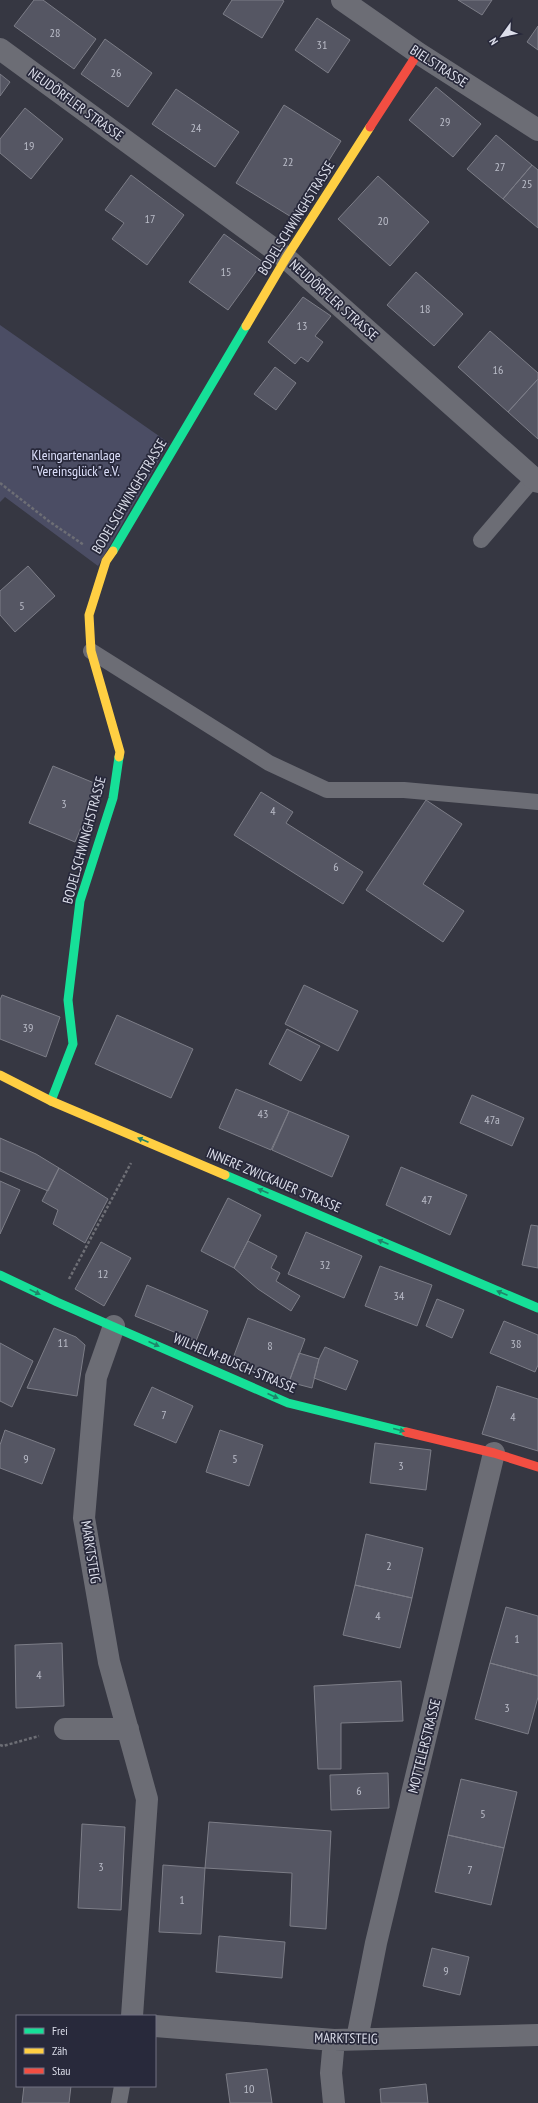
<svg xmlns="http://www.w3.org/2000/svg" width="538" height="2103" font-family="'PT Sans Narrow',sans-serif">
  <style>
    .green { fill: #4b4d64 }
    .building { fill: #555663; stroke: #7c7d87 }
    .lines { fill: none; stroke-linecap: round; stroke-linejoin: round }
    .path { stroke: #6d6e75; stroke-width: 2.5; stroke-dasharray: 3 2; stroke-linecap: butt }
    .lane { stroke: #6c6d75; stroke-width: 16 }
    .street { stroke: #6c6d75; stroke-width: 22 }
    .fast { stroke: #16e098; stroke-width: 9 }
    .slow { stroke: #ffcf43; stroke-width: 9 }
    .jam { stroke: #f24e42; stroke-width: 9 }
    .oneway { fill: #1f846a }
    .labels { text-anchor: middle; stroke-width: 3.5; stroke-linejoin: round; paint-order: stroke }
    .number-label { font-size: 12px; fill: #babcc8 }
    .street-label { font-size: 14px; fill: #dcdeea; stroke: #28293b }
    .park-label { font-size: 14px; fill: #dde0fc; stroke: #28293b }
  </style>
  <rect width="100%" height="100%" fill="#363742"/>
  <!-- green -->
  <path class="green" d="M 0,325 L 169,443 L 98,566 L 5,497 L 0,502 Z"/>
  <!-- building -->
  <path class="building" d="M 34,0 L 43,0 L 96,39 L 74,69 L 14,26 Z
    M 232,0 L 282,0 L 284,1 L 262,38 L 223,14 Z
    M 458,0 L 492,0 L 482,15 Z
    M 317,18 L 350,40 L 328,73 L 295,50 Z
    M 538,26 L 538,50 L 527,42 Z
    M 105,39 L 152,73 L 128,107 L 81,74 Z
    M 0,74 L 10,82 L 0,96 Z
    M 436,87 L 481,124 L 453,157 L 409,120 Z
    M 176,89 L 239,132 L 215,167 L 152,124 Z
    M 284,105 L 341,141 L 293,218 L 236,183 Z
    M 25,108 L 63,139 L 31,179 L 0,153 L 0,139 Z
    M 496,135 L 532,165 L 503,199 L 467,169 Z
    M 532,165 L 538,170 L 538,228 L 503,199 Z
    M 131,175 L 184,215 L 147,265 L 112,239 L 124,223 L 105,210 Z
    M 378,176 L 429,222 L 390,266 L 338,219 Z
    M 224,234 L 263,262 L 228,310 L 189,282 Z
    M 416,272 L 463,314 L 434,346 L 387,305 Z
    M 303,297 L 331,316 L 315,336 L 323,342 L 308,362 L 301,357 L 295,364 L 268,342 Z
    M 490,331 L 538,373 L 538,379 L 508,412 L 458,367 Z
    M 275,367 L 296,383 L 276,410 L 254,394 Z
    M 538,379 L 538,439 L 508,412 Z
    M 28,566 L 55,596 L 15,632 L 0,615 L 0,591 Z
    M 53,766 L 99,785 L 75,842 L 29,823 Z
    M 261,792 L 293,812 L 286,823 L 363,872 L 343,904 L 234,835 Z
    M 426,800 L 462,824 L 423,884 L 464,911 L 443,942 L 366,890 Z
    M 304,985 L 358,1011 L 338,1051 L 285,1024 Z
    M 2,995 L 60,1017 L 46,1057 L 0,1039 L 0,1000 Z
    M 117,1015 L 193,1049 L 171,1098 L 95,1064 Z
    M 287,1029 L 320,1046 L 301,1081 L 269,1064 Z
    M 236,1089 L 289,1111 L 271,1150 L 219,1128 Z
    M 472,1095 L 524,1118 L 512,1146 L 460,1123 Z
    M 289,1111 L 349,1136 L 332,1177 L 272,1150 Z
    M 0,1138 L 36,1154 L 59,1168 L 48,1191 L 0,1171 Z
    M 401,1167 L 467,1195 L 450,1235 L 386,1205 Z
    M 59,1168 L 108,1199 L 85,1243 L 53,1224 L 58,1210 L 42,1201 Z
    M 0,1181 L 20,1190 L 0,1234 Z
    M 228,1198 L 261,1215 L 234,1268 L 201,1251 Z
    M 531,1225 L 538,1226 L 538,1268 L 522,1265 Z
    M 306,1232 L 362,1256 L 344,1298 L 288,1274 Z
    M 248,1241 L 277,1256 L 271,1268 L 280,1273 L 276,1281 L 300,1296 L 291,1311 L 258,1289 L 234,1268 Z
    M 101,1242 L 131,1258 L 104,1306 L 75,1289 Z
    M 380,1266 L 432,1285 L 417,1326 L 365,1306 Z
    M 147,1285 L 208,1311 L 196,1341 L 135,1316 Z
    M 437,1299 L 464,1310 L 452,1338 L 426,1326 Z
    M 248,1318 L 305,1339 L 289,1382 L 232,1361 Z
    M 504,1321 L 538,1335 L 538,1365 L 535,1372 L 490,1353 Z
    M 54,1328 L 76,1337 L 85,1345 L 77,1396 L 27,1388 Z
    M 0,1343 L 33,1361 L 12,1407 L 0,1401 Z
    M 325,1347 L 358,1361 L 346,1390 L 314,1378 L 319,1359 Z
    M 299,1353 L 319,1359 L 312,1388 L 289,1382 Z
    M 497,1386 L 538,1399 L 538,1451 L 482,1434 Z
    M 152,1387 L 193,1406 L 176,1443 L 134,1425 Z
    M 5,1430 L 55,1449 L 42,1484 L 0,1468 L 0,1445 Z
    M 220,1430 L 263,1445 L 249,1486 L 206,1472 Z
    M 375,1443 L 431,1450 L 426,1490 L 370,1483 Z
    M 366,1534 L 423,1548 L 412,1598 L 355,1585 Z
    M 355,1585 L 412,1598 L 400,1648 L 343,1635 Z
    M 506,1607 L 538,1616 L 538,1676 L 490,1663 Z
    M 62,1643 L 64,1706 L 16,1708 L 15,1645 Z
    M 490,1663 L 538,1676 L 538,1697 L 528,1734 L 475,1719 Z
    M 401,1681 L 403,1721 L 341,1723 L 341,1769 L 318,1769 L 314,1686 Z
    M 388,1773 L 389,1808 L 331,1810 L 330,1775 Z
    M 461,1779 L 517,1792 L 504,1848 L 448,1835 Z
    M 209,1822 L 331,1831 L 326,1929 L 290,1926 L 292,1873 L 205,1868 Z
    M 82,1824 L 125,1827 L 121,1910 L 78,1908 Z
    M 448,1835 L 504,1848 L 491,1905 L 435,1892 Z
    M 163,1865 L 205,1868 L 201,1934 L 159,1932 Z
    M 219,1936 L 285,1942 L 282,1978 L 216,1972 Z
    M 432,1948 L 469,1957 L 460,1995 L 423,1986 Z
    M 267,2069 L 272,2103 L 230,2103 L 226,2074 Z
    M 426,2084 L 428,2103 L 381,2103 L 380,2089 Z
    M 24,2086 L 71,2086 L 69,2103 L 22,2103 Z"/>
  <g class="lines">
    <!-- path -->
    <path class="path" d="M 0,483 L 50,522 L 84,545
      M 69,1279 L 131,1163
      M 0,1745 L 3,1746 L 39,1736"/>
    <!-- lane -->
    <path class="lane" d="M 481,540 L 534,478
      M 91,651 L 269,763 L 327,790 L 404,790 L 538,802
      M 119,2103 L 122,2086"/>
    <!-- street -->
    <path class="street" d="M 342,0 L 418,53 L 538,130
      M 0,49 L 286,258 L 538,482
      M 114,1326 L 96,1377 L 84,1518 L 109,1662 L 147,1799 L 132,2016
      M 65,1729 L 128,1729
      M 155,2026 L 334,2040 L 538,2035
      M 357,2039 L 376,1943 L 494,1453
      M 334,2040 L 331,2073 L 334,2103"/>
    <!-- fast -->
    <path class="fast" d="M 113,551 L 246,326
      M 51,1101 L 73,1044 L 68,1000 L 80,901 L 113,798 L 119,757
      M 225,1175 L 538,1308
      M 0,1275 L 57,1302 L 288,1403 L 406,1432"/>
    <!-- slow -->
    <path class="slow" d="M 246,326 L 286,258 L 370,127
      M 113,551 L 106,561 L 89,615 L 91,651 L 120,752 L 119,757
      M 0,1075 L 51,1101 L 225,1175"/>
    <!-- jam -->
    <path class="jam" d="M 370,127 L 418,53
      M 406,1432 L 494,1453 L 538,1467"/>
  </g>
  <!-- one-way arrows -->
  <defs><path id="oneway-solid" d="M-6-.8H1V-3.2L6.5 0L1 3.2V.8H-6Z"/></defs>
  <g class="oneway">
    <use href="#oneway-solid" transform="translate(143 1140) rotate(-157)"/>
    <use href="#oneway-solid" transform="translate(263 1191) rotate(-157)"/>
    <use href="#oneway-solid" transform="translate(383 1242) rotate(-157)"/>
    <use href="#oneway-solid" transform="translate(35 1292) rotate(26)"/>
    <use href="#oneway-solid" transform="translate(502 1293) rotate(-157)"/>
    <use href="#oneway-solid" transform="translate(154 1344) rotate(24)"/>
    <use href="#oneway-solid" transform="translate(273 1396) rotate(24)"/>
    <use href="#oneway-solid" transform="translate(399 1430) rotate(14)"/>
  </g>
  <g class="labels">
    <!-- number labels -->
    <g class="number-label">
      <text x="55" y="37">28</text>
      <text x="322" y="49">31</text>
      <text x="116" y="77">26</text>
      <text x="445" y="126">29</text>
      <text x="196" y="132">24</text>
      <text x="29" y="150">19</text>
      <text x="288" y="166">22</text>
      <text x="500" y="171">27</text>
      <text x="527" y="188">25</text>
      <text x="150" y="223">17</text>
      <text x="383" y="225">20</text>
      <text x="226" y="276">15</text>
      <text x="425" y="313">18</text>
      <text x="302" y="330">13</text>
      <text x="498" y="374">16</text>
      <text x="22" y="610">5</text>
      <text x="64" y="808">3</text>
      <text x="273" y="815">4</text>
      <text x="336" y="871">6</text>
      <text x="28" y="1032">39</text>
      <text x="263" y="1118">43</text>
      <text x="492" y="1124">47a</text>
      <text x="427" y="1204">47</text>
      <text x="325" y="1269">32</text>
      <text x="103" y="1278">12</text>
      <text x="399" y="1300">34</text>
      <text x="63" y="1347">11</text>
      <text x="516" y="1348">38</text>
      <text x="270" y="1350">8</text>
      <text x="164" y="1419">7</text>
      <text x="513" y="1421">4</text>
      <text x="26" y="1463">9</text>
      <text x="235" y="1463">5</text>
      <text x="401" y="1470">3</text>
      <text x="389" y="1570">2</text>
      <text x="378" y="1620">4</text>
      <text x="517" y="1643">1</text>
      <text x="39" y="1679">4</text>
      <text x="507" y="1712">3</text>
      <text x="359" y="1795">6</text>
      <text x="483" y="1818">5</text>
      <text x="101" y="1871">3</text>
      <text x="470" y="1874">7</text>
      <text x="182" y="1904">1</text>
      <text x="446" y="1975">9</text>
      <text x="249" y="2093">10</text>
    </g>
    <!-- street labels -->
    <g class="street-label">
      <text transform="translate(439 66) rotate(33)" y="5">BIELSTRASSE</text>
      <text transform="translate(76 104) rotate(36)" y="5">NEUDÖRFLER STRASSE</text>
      <text transform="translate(296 218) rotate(-58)" y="5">BODELSCHWINGHSTRASSE</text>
      <text transform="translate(334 300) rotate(42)" y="5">NEUDÖRFLER STRASSE</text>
      <text transform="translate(129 496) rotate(-59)" y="5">BODELSCHWINGHSTRASSE</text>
      <text transform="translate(84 840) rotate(-75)" y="5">BODELSCHWINGHSTRASSE</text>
      <text transform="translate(274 1180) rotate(23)" y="5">INNERE ZWICKAUER STRASSE</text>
      <text transform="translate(235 1363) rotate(23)" y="5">WILHELM-BUSCH-STRASSE</text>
      <text transform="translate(91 1552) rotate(81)" y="5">MARKTSTEIG</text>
      <text transform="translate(424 1746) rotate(-76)" y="5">MOTTELERSTRASSE</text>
      <text transform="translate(346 2038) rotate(1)" y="5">MARKTSTEIG</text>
    </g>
    <!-- park labels -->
    <g class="park-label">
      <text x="76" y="460">Kleingartenanlage<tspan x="76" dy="16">"Vereinsglück" e.V.</tspan></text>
    </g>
  </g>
  <!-- legend -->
  <rect x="16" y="2015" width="140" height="72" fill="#28293b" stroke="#707181"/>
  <rect x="24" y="2028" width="20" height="6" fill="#16e098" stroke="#707181"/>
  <text x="52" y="2035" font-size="12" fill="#dcdeea">Frei</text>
  <rect x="24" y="2048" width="20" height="6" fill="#ffcf43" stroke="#707181"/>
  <text x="52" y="2055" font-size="12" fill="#dcdeea">Zäh</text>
  <rect x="24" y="2068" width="20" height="6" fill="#f24e42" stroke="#707181"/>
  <text x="52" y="2075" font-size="12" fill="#dcdeea">Stau</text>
  <!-- north arrow -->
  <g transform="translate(502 36) rotate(237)" stroke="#28293b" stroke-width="3" paint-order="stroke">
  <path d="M0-3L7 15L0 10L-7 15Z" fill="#dcdeea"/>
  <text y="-6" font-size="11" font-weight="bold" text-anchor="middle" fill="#dcdeea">N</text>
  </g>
</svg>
